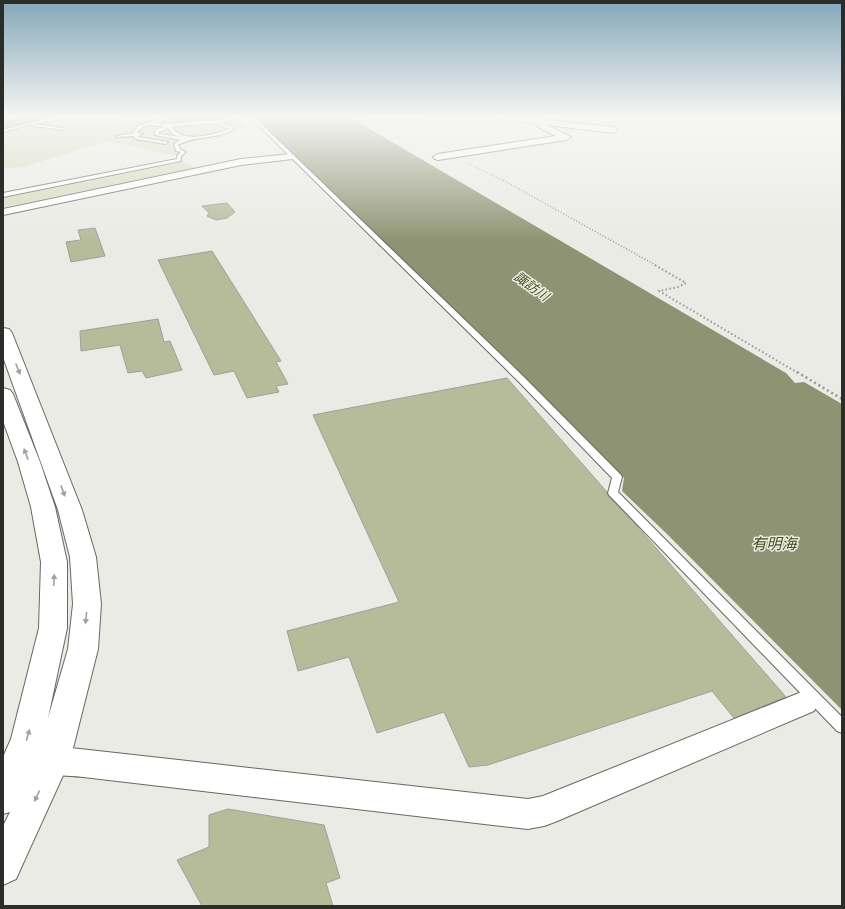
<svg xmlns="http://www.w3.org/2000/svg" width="845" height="909" font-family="'Public Sans','Noto Sans JP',sans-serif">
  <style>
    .green { fill: #d5daba }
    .water { fill: #8e9373 }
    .building { fill: #b6bb9a; stroke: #9fa09a }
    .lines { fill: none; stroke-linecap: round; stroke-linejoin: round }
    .lane-casing { stroke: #676863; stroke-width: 2 }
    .street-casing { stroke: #676863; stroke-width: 2 }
    .secondary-casing { stroke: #676863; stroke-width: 2 }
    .highway-casing { stroke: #666b3d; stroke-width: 2 }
    .path-far3 { stroke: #979894; stroke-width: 1; stroke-dasharray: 1 1.5; stroke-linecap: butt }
    .path-far2 { stroke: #979894; stroke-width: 1.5; stroke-dasharray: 1 2; stroke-linecap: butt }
    .path-far1 { stroke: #979894; stroke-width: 2; stroke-dasharray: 1.5 2.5; stroke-linecap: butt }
    .path { stroke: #979894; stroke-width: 2.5; stroke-dasharray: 2 3; stroke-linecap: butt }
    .lane { fill: #fff; fill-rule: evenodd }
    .street { fill: #fff; fill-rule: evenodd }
    .secondary { fill: #fff; fill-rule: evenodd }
    .highway { fill: #868d47; fill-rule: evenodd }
    .oneway { fill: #a0a09f }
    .labels { text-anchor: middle; stroke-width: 3; stroke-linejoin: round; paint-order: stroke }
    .far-water-label { font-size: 13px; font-style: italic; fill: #494d17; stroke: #eaebe5 }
    .water-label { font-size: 15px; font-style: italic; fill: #494d17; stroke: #eaebe5 }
  </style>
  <rect width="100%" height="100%" fill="#eaebe5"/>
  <!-- green -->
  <path class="green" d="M 57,115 L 240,115 L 240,121 L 244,127 C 235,132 225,137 214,138 C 201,140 189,139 176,144 L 178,150 L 184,152 L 179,156 L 107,141 L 23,167 L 3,169 L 3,131 L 17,127 L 14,126 Z
    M 183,162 L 195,168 L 3,207 L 3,198 Z"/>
  <!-- water -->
  <path class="water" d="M 181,115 L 226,115 L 228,118 C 217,121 208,120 196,121 C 181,122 171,125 155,123 Z
    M 253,115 L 346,115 L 786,373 L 795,383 L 804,382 L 842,404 L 842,710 L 667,534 L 622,491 L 624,478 L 557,410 Z"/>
  <!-- building -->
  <path class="building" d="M 227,203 L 235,212 L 227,218 L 216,220 L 207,216 L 209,213 L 202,206 Z
    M 95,228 L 105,256 L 71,262 L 66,242 L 81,240 L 78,230 Z
    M 212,251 L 281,361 L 276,362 L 288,384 L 276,386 L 279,392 L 247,398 L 234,371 L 214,375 L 158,260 Z
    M 158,319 L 164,342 L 170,341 L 182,370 L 146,378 L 142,371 L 128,373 L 120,345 L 81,351 L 80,331 Z
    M 507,378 L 607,492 L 608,496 L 629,517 L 786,697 L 734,718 L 712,691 L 488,765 L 469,767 L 444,712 L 377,733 L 349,657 L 298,671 L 287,631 L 399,602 L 313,415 Z
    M 228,809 L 324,825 L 340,878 L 326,883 L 333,906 L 202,906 L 177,860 L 209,847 L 209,815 Z"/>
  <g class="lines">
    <defs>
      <path id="lane" d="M 70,115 L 128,115 L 113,118 L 70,117 L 34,124 L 64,128 L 62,130 L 34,126 L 32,124 L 3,132 L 3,130 L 44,119 Z
        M 174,115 L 179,115 L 155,123 C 168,125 177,123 190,122 C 204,121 216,122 229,117 L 227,115 L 231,115 L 232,119 L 221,123 L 232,126 L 234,129 C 217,140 196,135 178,145 L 180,149 L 186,152 L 181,156 L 181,161 L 3,197 L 3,193 L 177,159 L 177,156 L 181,152 L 176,151 L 174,144 L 180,140 L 155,135 L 155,130 L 163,127 C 153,125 144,123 137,133 L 143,134 L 138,136 L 139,137 L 168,142 L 166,144 L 135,139 L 134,136 L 118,137 L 116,136 L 133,133 L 137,126 ZM 214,123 L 229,129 C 216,134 190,141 178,133 C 176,132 174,129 172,127 ZM 168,128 L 173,135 L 183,137 L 159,134 L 159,132 Z
        M 248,115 L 252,115 L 524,377 L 621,475 L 622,477 L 618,492 L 842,717 L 842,733 L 837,731 L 609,495 L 608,493 L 612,478 L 518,381 Z"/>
      <path id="street" d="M 483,115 L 504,115 L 614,127 L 618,130 L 614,133 L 547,125 L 571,137 L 566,140 L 438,160 L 435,159 L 433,157 L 438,154 L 556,136 L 538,127 L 534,123 L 487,117 Z
        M 290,154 L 295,157 L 293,159 L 241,165 L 3,215 L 3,209 L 241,159 Z
        M 804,691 L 814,695 L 818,703 L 814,711 L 555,822 L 544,826 L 528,829 L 83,777 C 67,775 46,776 31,771 L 27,761 L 31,751 L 42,747 L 53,746 L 528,799 L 543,796 Z"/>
      <path id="secondary" d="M 364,115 L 431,115 L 426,118 L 368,118 L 365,117 Z
        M 3,328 L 9,329 L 12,333 L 82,510 L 96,557 L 101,604 L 98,649 L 70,760 L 16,879 L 3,885 L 3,826 L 10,812 L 3,814 L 3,757 L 11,739 L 39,628 L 41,562 L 31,507 L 18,462 L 3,421 L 3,388 L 10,390 L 13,394 L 40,462 L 55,507 L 67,562 L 67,628 L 48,718 L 68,649 L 73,604 L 70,557 L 58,510 L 3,357 Z"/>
      <path id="highway" d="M 35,115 L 49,115 L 47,117 L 3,129 L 3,123 Z"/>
    </defs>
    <!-- lane casing -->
    <use href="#lane" class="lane-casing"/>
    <!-- street casing -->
    <use href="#street" class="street-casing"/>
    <!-- secondary casing -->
    <use href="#secondary" class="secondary-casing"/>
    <!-- highway casing -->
    <use href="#highway" class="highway-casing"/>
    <!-- path-far3 -->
    <path class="path-far3" d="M 469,164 L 504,181"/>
    <!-- path-far2 -->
    <path class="path-far2" d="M 503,180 L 657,266"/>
    <!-- path-far1 -->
    <path class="path-far1" d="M 655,265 L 686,283 L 678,287 L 659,291 L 798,373"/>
    <!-- path -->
    <path class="path" d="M 797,372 L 842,399"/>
    <!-- lane -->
    <use href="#lane" class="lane"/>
    <!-- street -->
    <use href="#street" class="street"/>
    <!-- secondary -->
    <use href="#secondary" class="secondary"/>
    <!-- highway -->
    <use href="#highway" class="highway"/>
  </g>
  <!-- one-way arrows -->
  <defs><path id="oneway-solid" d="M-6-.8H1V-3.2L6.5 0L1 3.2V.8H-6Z"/></defs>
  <g class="oneway">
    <use href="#oneway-solid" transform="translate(18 369) rotate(68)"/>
    <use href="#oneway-solid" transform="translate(26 454) rotate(-111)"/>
    <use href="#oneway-solid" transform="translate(63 491) rotate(70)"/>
    <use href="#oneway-solid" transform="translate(54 580) rotate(-88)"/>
    <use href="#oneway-solid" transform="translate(86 618) rotate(96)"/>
    <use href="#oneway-solid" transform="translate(28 735) rotate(-74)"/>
    <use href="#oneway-solid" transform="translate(37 796) rotate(115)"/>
  </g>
  <!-- sky -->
  <linearGradient id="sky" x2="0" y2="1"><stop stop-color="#84a7b9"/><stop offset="0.48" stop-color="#f6f6f3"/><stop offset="1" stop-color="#f6f6f3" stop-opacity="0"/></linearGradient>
  <rect width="845" height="242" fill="url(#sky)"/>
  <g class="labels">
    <!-- far-water labels -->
    <g class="far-water-label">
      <text transform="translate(532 286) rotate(36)" y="5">諏訪川</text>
    </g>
    <!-- water labels -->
    <g class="water-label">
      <text x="774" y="549">有明海</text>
    </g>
  </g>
  <!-- border -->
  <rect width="845" height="909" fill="none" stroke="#2c2c2a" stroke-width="8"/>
</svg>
